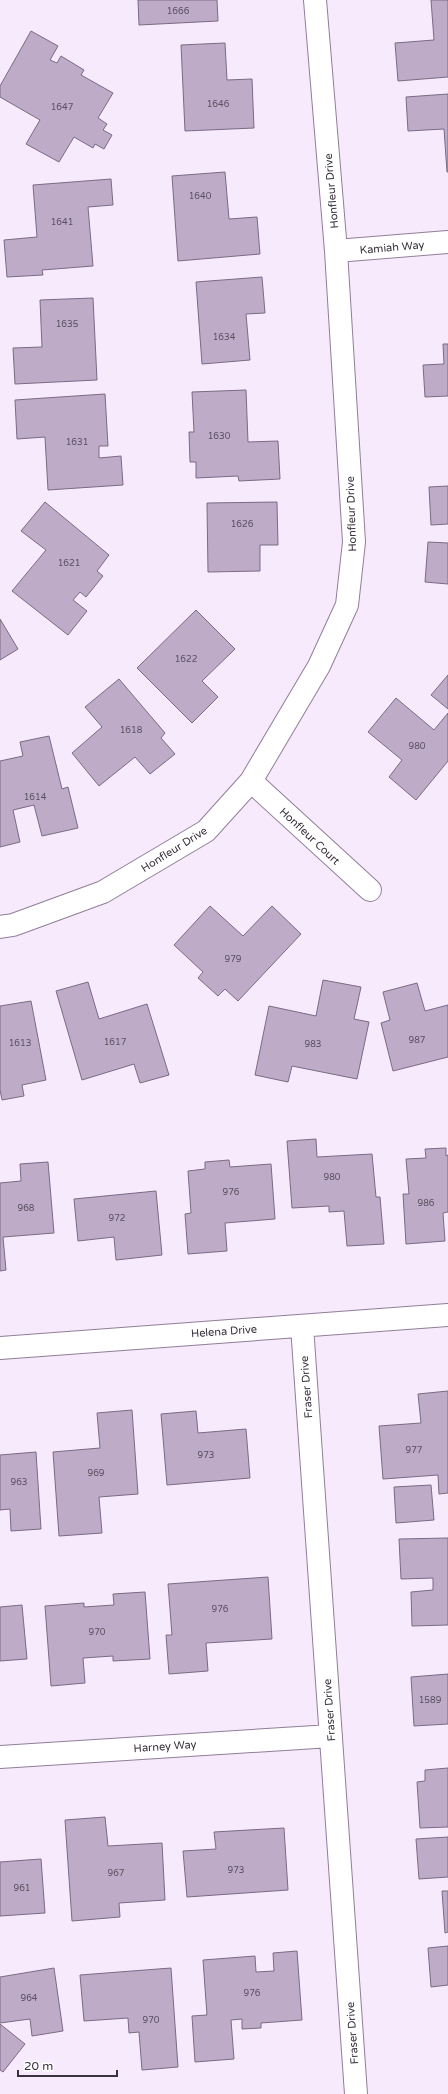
<svg xmlns="http://www.w3.org/2000/svg" width="448" height="2094" font-family="'Varela Round',sans-serif">
  <style>
    .building { fill: #beabc8; stroke: #7b6a84 }
    .lines { fill: none; stroke-linecap: round; stroke-linejoin: round }
    .street-casing { stroke: #907e99; stroke-width: 24 }
    .street { stroke: #fff; stroke-width: 22 }
    .labels { text-anchor: middle; stroke-width: 3; stroke-linejoin: round; paint-order: stroke }
    .number-label { font-size: 9px; fill: #5a5060 }
    .street-label { font-size: 11px; fill: #39313d; stroke: #fff }
  </style>
  <rect width="100%" height="100%" fill="#f6eafc"/>
  <!-- building -->
  <path class="building" d="M 138,0 L 217,0 L 218,21 L 139,25 Z
    M 431,0 L 448,0 L 448,77 L 398,81 L 395,43 L 434,40 Z
    M 31,31 L 58,46 L 50,60 L 57,63 L 61,56 L 84,70 L 81,75 L 113,93 L 98,118 L 107,124 L 103,130 L 112,135 L 104,149 L 95,144 L 93,148 L 74,137 L 59,162 L 26,144 L 40,120 L 0,97 L 0,86 Z
    M 225,43 L 227,80 L 252,79 L 254,128 L 185,131 L 181,45 Z
    M 448,94 L 448,172 L 447,172 L 444,129 L 408,131 L 406,97 Z
    M 225,172 L 229,219 L 257,217 L 260,254 L 178,261 L 172,176 Z
    M 111,179 L 113,205 L 88,207 L 93,266 L 42,270 L 43,275 L 7,277 L 4,240 L 37,237 L 33,185 Z
    M 262,277 L 265,313 L 246,314 L 250,360 L 202,364 L 196,282 Z
    M 93,298 L 97,380 L 15,384 L 13,348 L 42,347 L 40,300 Z
    M 443,344 L 448,344 L 448,396 L 425,397 L 423,365 L 444,364 Z
    M 246,390 L 248,442 L 278,441 L 280,479 L 239,481 L 238,476 L 196,478 L 196,462 L 190,462 L 189,432 L 194,432 L 192,392 Z
    M 105,394 L 108,446 L 99,446 L 99,458 L 121,456 L 123,485 L 48,490 L 45,437 L 17,439 L 15,400 Z
    M 448,486 L 448,524 L 431,525 L 429,487 Z
    M 45,502 L 109,555 L 97,571 L 103,576 L 86,597 L 80,592 L 73,600 L 87,611 L 68,635 L 12,591 L 46,550 L 21,531 Z
    M 277,502 L 278,545 L 260,545 L 260,571 L 208,572 L 207,503 Z
    M 428,542 L 448,543 L 448,584 L 425,582 Z
    M 196,610 L 235,649 L 202,681 L 218,697 L 192,723 L 137,668 Z
    M 0,619 L 18,649 L 0,660 Z
    M 448,675 L 448,709 L 431,695 Z
    M 119,679 L 165,733 L 161,738 L 175,754 L 150,774 L 135,757 L 99,786 L 72,753 L 102,727 L 85,707 Z
    M 396,698 L 434,730 L 448,713 L 448,761 L 416,800 L 389,777 L 402,760 L 368,732 Z
    M 49,736 L 62,789 L 68,787 L 78,828 L 42,836 L 34,805 L 13,810 L 20,842 L 0,847 L 0,761 L 23,756 L 20,742 Z
    M 210,906 L 243,936 L 272,906 L 301,934 L 238,1001 L 225,989 L 218,996 L 198,978 L 203,972 L 174,945 Z
    M 323,980 L 361,987 L 354,1019 L 369,1022 L 357,1079 L 292,1066 L 288,1082 L 255,1075 L 269,1006 L 316,1016 Z
    M 88,982 L 99,1019 L 147,1004 L 169,1075 L 140,1083 L 134,1064 L 82,1080 L 56,991 Z
    M 417,983 L 425,1011 L 448,1005 L 448,1057 L 393,1071 L 381,1023 L 390,1020 L 383,992 Z
    M 31,1001 L 46,1080 L 22,1085 L 24,1096 L 2,1100 L 0,1090 L 0,1006 Z
    M 316,1139 L 317,1157 L 372,1154 L 376,1197 L 380,1197 L 384,1244 L 347,1246 L 344,1211 L 329,1212 L 329,1206 L 292,1208 L 287,1141 Z
    M 446,1148 L 446,1156 L 448,1155 L 448,1212 L 443,1213 L 445,1241 L 406,1244 L 403,1194 L 409,1194 L 406,1159 L 426,1158 L 425,1149 Z
    M 229,1160 L 230,1167 L 271,1164 L 275,1219 L 225,1223 L 227,1251 L 188,1254 L 185,1214 L 191,1213 L 188,1171 L 205,1169 L 205,1162 Z
    M 48,1162 L 54,1233 L 3,1237 L 6,1270 L 0,1271 L 0,1183 L 21,1181 L 20,1164 Z
    M 156,1191 L 162,1255 L 116,1260 L 114,1237 L 78,1241 L 74,1199 Z
    M 448,1391 L 448,1493 L 439,1494 L 438,1475 L 383,1479 L 379,1426 L 421,1423 L 418,1394 Z
    M 132,1410 L 138,1494 L 99,1497 L 102,1533 L 59,1536 L 53,1452 L 100,1448 L 97,1413 Z
    M 196,1411 L 198,1433 L 246,1429 L 250,1478 L 167,1485 L 161,1414 Z
    M 36,1452 L 41,1529 L 11,1531 L 10,1509 L 0,1510 L 0,1455 Z
    M 431,1485 L 434,1520 L 396,1523 L 394,1487 Z
    M 448,1538 L 448,1625 L 412,1626 L 411,1592 L 433,1590 L 433,1578 L 401,1579 L 399,1539 Z
    M 268,1577 L 272,1639 L 206,1643 L 208,1671 L 169,1674 L 166,1635 L 172,1635 L 168,1584 Z
    M 145,1592 L 150,1659 L 113,1661 L 113,1656 L 83,1658 L 85,1683 L 51,1686 L 45,1606 L 84,1603 L 84,1607 L 114,1605 L 113,1594 Z
    M 22,1605 L 27,1659 L 0,1661 L 0,1607 Z
    M 448,1674 L 448,1724 L 414,1726 L 411,1677 Z
    M 448,1768 L 448,1827 L 420,1828 L 417,1782 L 425,1781 L 425,1770 Z
    M 105,1817 L 108,1846 L 162,1843 L 165,1900 L 119,1903 L 120,1917 L 72,1921 L 65,1820 Z
    M 284,1828 L 288,1890 L 187,1897 L 183,1851 L 216,1849 L 214,1832 Z
    M 448,1837 L 448,1877 L 419,1879 L 416,1839 Z
    M 41,1859 L 45,1913 L 0,1916 L 0,1862 Z
    M 442,1891 L 448,1891 L 448,1932 L 445,1933 Z
    M 448,1946 L 448,1985 L 431,1987 L 428,1948 Z
    M 297,1951 L 302,2020 L 261,2023 L 261,2028 L 242,2029 L 242,2019 L 231,2020 L 234,2059 L 195,2062 L 192,2016 L 207,2015 L 203,1960 L 255,1956 L 256,1972 L 274,1971 L 273,1953 Z
    M 54,1968 L 63,2031 L 32,2036 L 30,2019 L 0,2023 L 0,1977 Z
    M 171,1968 L 178,2067 L 142,2070 L 139,2032 L 129,2033 L 128,2018 L 84,2021 L 80,1975 Z
    M 0,2024 L 25,2044 L 3,2072 L 0,2070 Z"/>
  <g class="lines">
    <defs>
      <path id="street" d="M 336,251 L 448,242
        M 251,781 L 370,890
        M 0,927 L 13,925 L 103,892 L 206,831 L 251,781 L 319,666 L 347,605 L 354,542 L 336,251 L 315,0
        M 302,1326 L 356,2094
        M 0,1348 L 448,1315
        M 0,1757 L 331,1736"/>
    </defs>
    <!-- street casing -->
    <use href="#street" class="street-casing"/>
    <!-- street -->
    <use href="#street" class="street"/>
  </g>
  <g class="labels">
    <!-- number labels -->
    <g class="number-label">
      <text x="178" y="14">1666</text>
      <text x="218" y="107">1646</text>
      <text x="62" y="110">1647</text>
      <text x="200" y="199">1640</text>
      <text x="62" y="225">1641</text>
      <text x="67" y="327">1635</text>
      <text x="224" y="340">1634</text>
      <text x="219" y="439">1630</text>
      <text x="77" y="445">1631</text>
      <text x="242" y="527">1626</text>
      <text x="69" y="566">1621</text>
      <text x="186" y="662">1622</text>
      <text x="131" y="733">1618</text>
      <text x="417" y="749">980</text>
      <text x="35" y="800">1614</text>
      <text x="233" y="962">979</text>
      <text x="417" y="1043">987</text>
      <text x="115" y="1045">1617</text>
      <text x="20" y="1046">1613</text>
      <text x="313" y="1047">983</text>
      <text x="332" y="1180">980</text>
      <text x="231" y="1195">976</text>
      <text x="426" y="1206">986</text>
      <text x="26" y="1211">968</text>
      <text x="117" y="1221">972</text>
      <text x="414" y="1453">977</text>
      <text x="206" y="1458">973</text>
      <text x="96" y="1476">969</text>
      <text x="19" y="1485">963</text>
      <text x="220" y="1612">976</text>
      <text x="97" y="1635">970</text>
      <text x="430" y="1703">1589</text>
      <text x="236" y="1873">973</text>
      <text x="116" y="1876">967</text>
      <text x="22" y="1891">961</text>
      <text x="252" y="1996">976</text>
      <text x="29" y="2001">964</text>
      <text x="151" y="2023">970</text>
    </g>
    <!-- street labels -->
    <g class="street-label">
      <text transform="translate(331 191) rotate(-95)" y="4">Honfleur Drive</text>
      <text transform="translate(392 247) rotate(-5)" y="4">Kamiah Way</text>
      <text transform="translate(351 514) rotate(-92)" y="4">Honfleur Drive</text>
      <text transform="translate(310 836) rotate(43)" y="4">Honfleur Court</text>
      <text transform="translate(174 849) rotate(-32)" y="4">Honfleur Drive</text>
      <text transform="translate(224 1331) rotate(-4)" y="4">Helena Drive</text>
      <text transform="translate(306 1387) rotate(-94)" y="4">Fraser Drive</text>
      <text transform="translate(329 1710) rotate(-94)" y="4">Fraser Drive</text>
      <text transform="translate(165 1746) rotate(-4)" y="4">Harney Way</text>
      <text transform="translate(352 2033) rotate(-94)" y="4">Fraser Drive</text>
    </g>
  </g>
  <!-- scale -->
  <path d="M18 2070v6h99v-6" fill="none" stroke="#39313d" stroke-width="2"/>
  <text x="24" y="2070" font-size="12" fill="#39313d" stroke="#ffffff" stroke-width="3" paint-order="stroke">20 m</text>
</svg>
